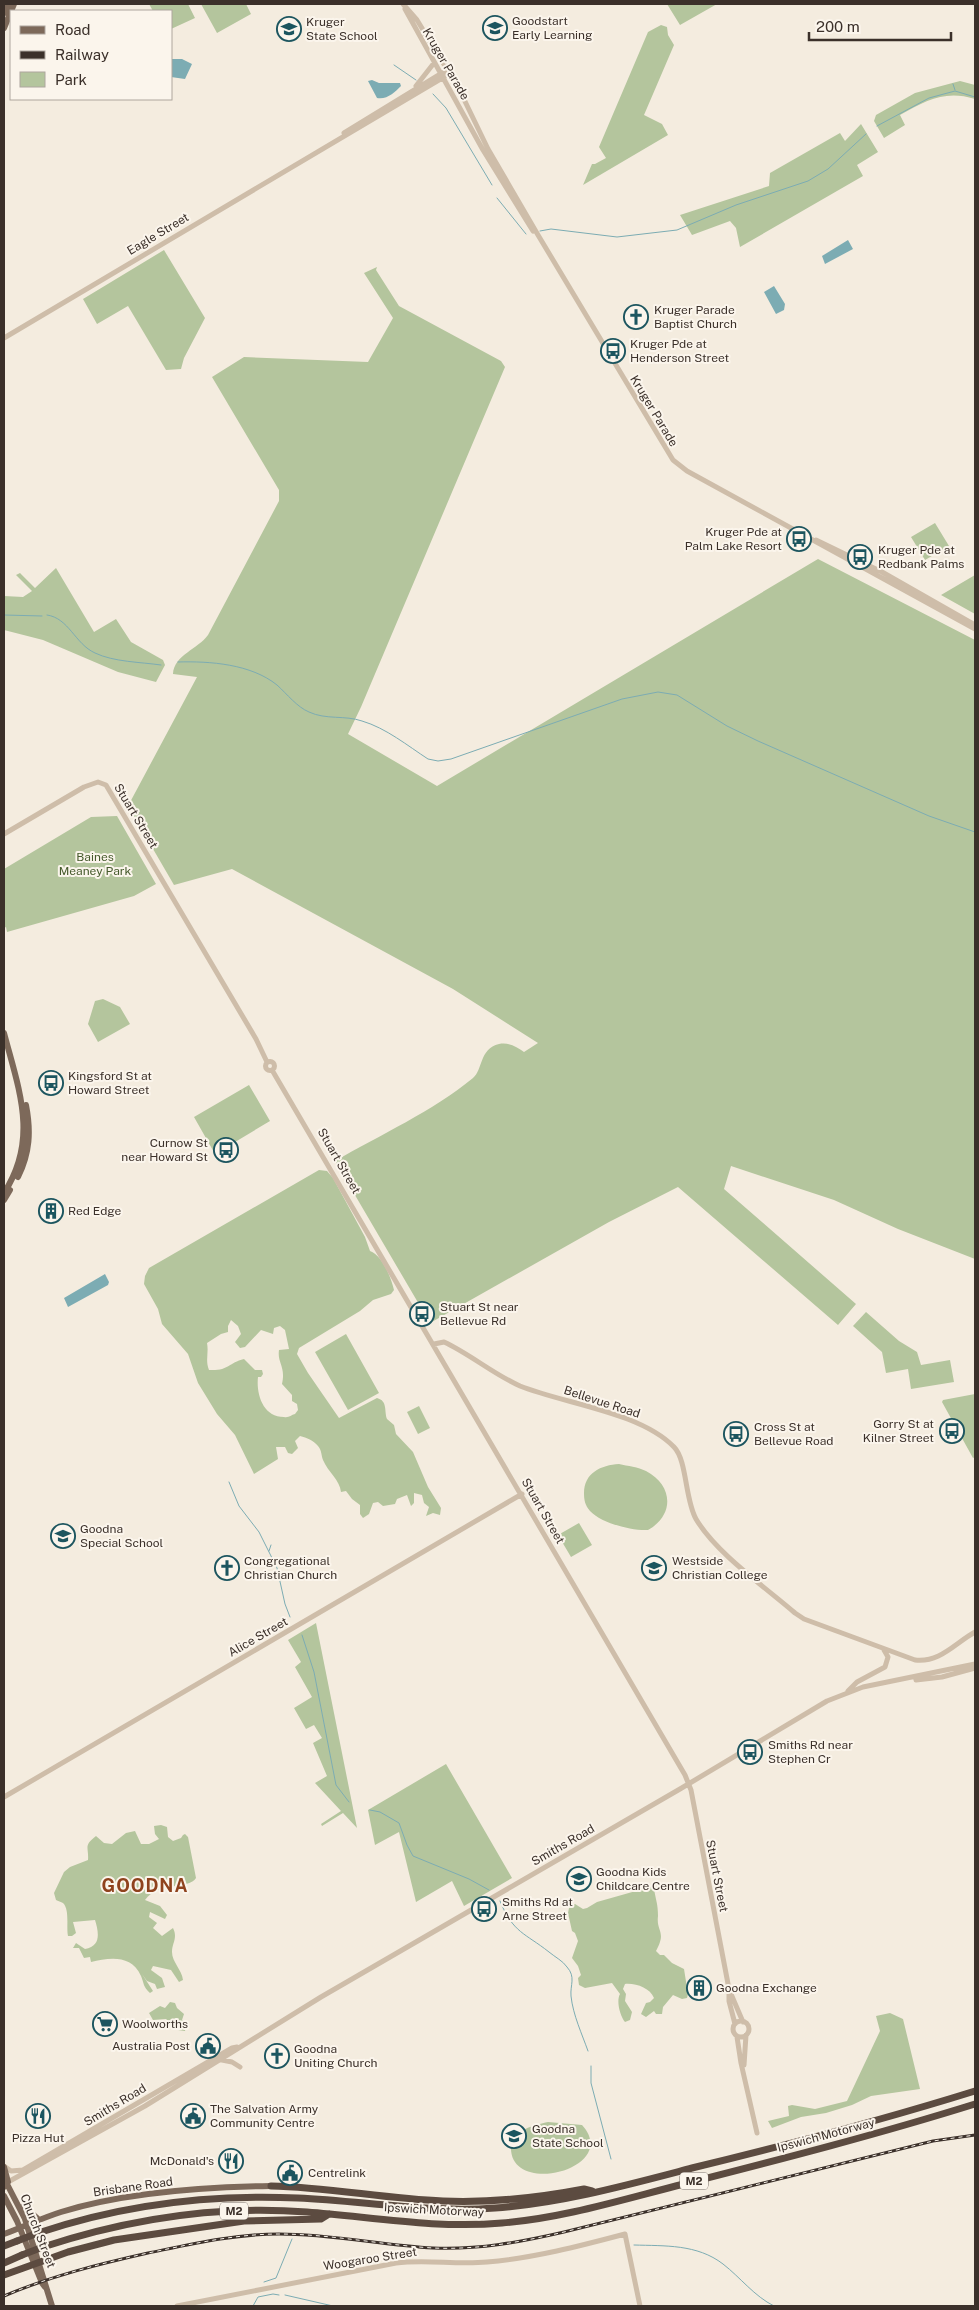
<svg xmlns="http://www.w3.org/2000/svg" width="979" height="2310" font-family="'Public Sans',sans-serif">
  <style>
    .green { fill: #b4c59d; fill-rule: evenodd }
    .water { fill: #7cacb3 }
    .lines { fill: none; stroke-linecap: round; stroke-linejoin: round }
    .stream { stroke: #7cacb3; stroke-width: 1 }
    .minor { stroke: #cebda9; stroke-width: 5 }
    .major { stroke: #7d695a; stroke-width: 6 }
    .highway { stroke: #5c4b40; stroke-width: 7 }
    .rail-casing { stroke: #3b302a; stroke-width: 3 }
    .rail { stroke: #fbf5ec; stroke-width: 1; stroke-dasharray: 4; stroke-linecap: butt }
    .highway-bridge { stroke: #5c4b40; stroke-width: 7 }
    .labels { text-anchor: middle; stroke-width: 4; stroke-linejoin: round; paint-order: stroke }
    .shield { fill: #fbf5ec; stroke: #756b64; stroke-width: 1 }
    .shield-label { font-size: 11px; font-weight: bold; fill: #3b302a }
    .poi-label { font-size: 12px; fill: #3b302a; stroke: #fbf5ec; text-anchor: start }
    .street-label { font-size: 12px; fill: #3b302a; stroke: #fbf5ec }
    .park-label { font-size: 12px; fill: #455a2c; stroke: #fbf5ec }
    .district-label { font-size: 18px; font-weight: bold; letter-spacing: 1px; fill: #8f421d; stroke: #fbf5ec }
  </style>
  <rect width="100%" height="100%" fill="#f4ecdf"/>
  <!-- green -->
  <path class="green" d="M 149,4 L 188,4 L 195,18 L 171,29 L 171,11 L 153,11 Z
    M 201,4 L 246,4 L 251,14 L 217,33 Z
    M 667,4 L 717,4 L 680,25 Z
    M 661,25 L 667,27 L 668,35 L 674,45 L 644,115 L 662,124 L 668,135 L 583,185 L 592,164 L 595,164 L 606,158 L 599,147 L 648,32 Z
    M 960,81 L 975,85 L 975,99 C 945,90 927,100 900,115 L 905,125 L 884,138 L 874,121 L 876,115 L 915,93 Z
    M 861,124 L 878,152 L 857,165 L 863,176 L 740,247 L 736,228 L 730,221 L 692,235 L 680,215 L 769,186 L 770,173 L 840,133 L 845,141 Z
    M 164,250 L 205,318 L 184,358 L 181,369 L 166,370 L 128,306 L 97,324 L 83,299 Z
    M 377,267 L 376,270 L 399,306 L 501,361 L 505,367 L 361,707 L 348,734 L 437,786 L 818,559 L 975,640 L 975,1259 L 898,1229 L 834,1200 L 731,1166 L 724,1189 L 856,1304 L 838,1325 L 678,1187 L 609,1222 L 430,1323 L 335,1161 C 380,1135 433,1111 473,1078 C 483,1070 479,1049 499,1044 C 509,1042 517,1047 524,1052 L 538,1043 L 453,989 L 232,869 L 174,885 L 128,806 L 197,677 L 173,674 C 174,655 198,649 208,635 L 279,501 L 279,490 L 212,377 L 244,357 L 368,362 L 393,318 L 364,273 Z
    M 935,523 L 949,546 L 925,560 L 911,537 Z
    M 56,568 L 94,632 L 116,619 L 131,642 L 163,660 L 165,665 L 156,682 L 118,672 L 43,640 L 4,630 L 4,596 L 23,597 L 32,591 L 16,575 L 20,573 L 35,588 Z
    M 975,575 L 975,614 L 941,595 Z
    M 117,816 L 156,884 L 134,896 L 7,932 L 6,927 L 4,928 L 4,869 L 91,817 Z
    M 103,999 L 120,1007 L 130,1024 L 98,1042 L 88,1024 L 95,1001 Z
    M 249,1085 L 270,1121 L 215,1154 L 194,1117 Z
    M 319,1170 L 327,1171 L 333,1178 L 365,1237 L 370,1251 C 382,1255 391,1277 394,1290 L 391,1294 L 373,1300 L 360,1311 L 299,1348 L 297,1354 L 308,1373 L 339,1418 L 377,1398 C 388,1401 384,1411 387,1419 L 394,1425 L 396,1434 L 413,1452 L 428,1487 L 441,1508 L 440,1515 L 433,1513 L 426,1516 L 429,1507 L 424,1503 L 422,1495 L 414,1493 L 414,1503 L 411,1506 L 407,1495 L 397,1499 L 395,1504 L 383,1506 L 378,1502 L 373,1503 L 369,1514 L 363,1518 L 360,1514 L 360,1505 L 352,1499 L 346,1491 L 341,1492 C 340,1480 328,1472 323,1460 C 321,1455 322,1451 318,1446 C 313,1440 307,1438 300,1436 L 295,1441 L 298,1448 L 292,1454 L 288,1453 L 285,1447 L 276,1447 L 278,1459 L 254,1474 L 235,1435 L 217,1414 L 198,1383 L 188,1354 L 162,1324 L 158,1309 L 144,1284 L 145,1276 L 149,1268 ZM 231,1320 L 238,1326 L 241,1334 L 235,1342 L 240,1348 L 245,1347 L 261,1330 L 273,1334 L 274,1328 L 280,1326 L 285,1330 L 289,1349 L 279,1350 C 277,1363 286,1366 282,1384 L 292,1395 L 292,1401 L 297,1404 L 298,1410 L 295,1414 C 291,1415 289,1418 284,1417 C 263,1417 256,1394 258,1377 L 261,1377 L 263,1374 L 262,1370 L 255,1370 L 244,1359 C 228,1363 229,1371 209,1370 C 205,1360 209,1353 207,1343 L 221,1334 L 228,1332 L 228,1326 Z
    M 866,1312 L 899,1341 L 917,1352 L 921,1365 L 950,1360 L 954,1382 L 911,1389 L 908,1369 L 886,1373 L 882,1352 L 853,1326 Z
    M 346,1334 L 379,1393 L 348,1410 L 315,1352 Z
    M 975,1394 L 975,1457 L 973,1458 L 942,1402 L 943,1400 Z
    M 419,1406 L 430,1428 L 418,1434 L 407,1412 Z
    M 619,1464 C 628,1466 638,1467 646,1471 C 673,1485 675,1515 648,1530 C 632,1531 601,1523 590,1511 C 585,1505 584,1500 584,1493 C 584,1473 601,1465 619,1464 Z
    M 579,1523 L 592,1545 L 571,1557 L 558,1535 Z
    M 316,1623 L 357,1828 L 343,1813 L 322,1826 L 321,1824 L 341,1811 L 315,1783 L 327,1776 L 313,1743 L 322,1738 L 314,1725 L 306,1729 L 294,1708 L 312,1697 L 295,1667 L 301,1662 L 288,1640 Z
    M 446,1764 L 512,1878 L 464,1906 L 452,1881 L 416,1902 L 399,1832 L 375,1845 L 368,1810 Z
    M 161,1825 L 167,1827 L 168,1837 L 173,1841 L 181,1838 L 183,1835 L 185,1834 L 188,1837 L 196,1878 C 189,1890 159,1881 145,1900 L 160,1906 L 167,1915 L 165,1919 L 150,1912 L 149,1917 L 157,1923 L 153,1928 L 162,1936 L 173,1928 C 178,1938 172,1943 172,1952 C 172,1962 182,1970 183,1980 L 179,1982 L 171,1970 L 153,1966 L 151,1970 L 162,1978 L 165,1987 L 157,1989 L 155,1984 L 147,1981 L 142,1974 L 153,1991 L 150,1993 C 143,1987 144,1983 141,1976 C 131,1954 109,1958 91,1962 L 90,1957 L 84,1958 L 79,1948 L 73,1948 L 76,1943 L 85,1949 C 101,1946 99,1933 95,1920 L 73,1922 L 76,1933 L 72,1936 L 68,1936 C 66,1927 70,1910 63,1903 C 61,1902 58,1901 56,1900 L 54,1893 L 64,1872 L 70,1867 L 88,1860 C 89,1847 83,1846 96,1836 L 104,1843 L 112,1844 L 126,1833 L 135,1831 L 141,1844 L 149,1844 L 159,1839 L 155,1834 L 154,1826 Z
    M 650,1887 L 654,1889 C 656,1901 658,1904 658,1916 C 656,1932 667,1931 656,1951 L 660,1955 L 664,1955 L 672,1963 L 684,1969 L 688,1994 L 687,1998 L 682,1999 L 673,1995 L 663,2007 L 662,2014 L 656,2014 L 654,2011 L 646,2017 L 641,2014 L 646,2003 L 650,2002 L 654,1998 C 650,1988 636,1983 625,1984 L 623,1989 L 626,1994 L 625,2001 L 632,2012 L 630,2020 L 625,2022 C 620,2016 616,2001 620,1994 L 612,1983 L 585,1988 L 579,1985 L 578,1978 L 581,1975 L 578,1966 L 572,1958 L 578,1941 L 575,1933 L 572,1931 L 568,1913 L 569,1908 L 575,1904 L 583,1909 L 587,1908 L 597,1902 Z
    M 170,2002 L 175,2003 L 177,2008 L 184,2014 L 182,2020 L 186,2025 L 185,2031 L 178,2030 L 166,2019 L 153,2020 L 149,2013 L 160,2006 L 165,2008 Z
    M 890,2013 L 903,2019 L 920,2089 L 871,2096 L 852,2105 L 826,2113 L 801,2117 L 772,2128 L 768,2121 L 789,2116 L 788,2106 L 792,2105 L 815,2109 L 847,2101 L 880,2031 L 876,2016 Z
    M 548,2122 L 582,2125 C 622,2169 508,2198 511,2146 C 512,2130 535,2125 548,2122 Z"/>
  <!-- water -->
  <path class="water" d="M 171,59 L 182,59 L 192,64 L 185,79 L 171,77 Z
    M 372,80 L 379,83 L 400,83 L 401,86 C 395,92 387,100 377,98 L 368,81 Z
    M 848,240 L 853,249 L 825,264 L 822,256 Z
    M 774,286 L 785,304 L 784,310 L 776,314 L 764,292 Z
    M 105,1274 L 109,1282 L 108,1285 L 68,1307 L 64,1298 Z"/>
  <g class="lines">
    <!-- stream -->
    <path class="stream" d="M 394,65 L 416,80
      M 953,84 L 955,90
      M 433,94 L 446,108 L 492,185
      M 877,126 L 929,98 L 955,91 L 975,97
      M 497,198 L 526,234
      M 540,231 L 551,229 L 617,237 L 677,230 L 736,205 L 808,181 L 828,169 L 866,134
      M 4,615 L 42,616
      M 47,615 C 69,618 75,644 95,653 C 114,662 140,662 161,665
      M 178,662 C 210,661 251,664 277,685 C 287,694 297,707 309,712 C 326,720 345,715 362,721 C 386,728 408,746 428,759 L 438,761 L 451,759 L 622,699 L 658,692 L 677,695 L 727,726 L 758,741 L 929,816 L 975,832
      M 229,1482 L 239,1506 L 259,1532 L 277,1568 L 285,1604 L 290,1617
      M 269,1551 L 271,1545
      M 302,1635 L 314,1672 L 336,1785 L 349,1802
      M 370,1810 L 380,1812 L 399,1823 L 407,1845 L 413,1856 L 469,1879 L 489,1890
      M 500,1901 C 513,1933 525,1933 549,1952 C 555,1957 563,1961 567,1967 C 576,1977 570,1985 571,1996 C 573,2015 582,2034 588,2051
      M 591,2066 L 591,2083 L 611,2159
      M 634,2245 C 665,2246 697,2244 723,2264 C 741,2278 754,2296 774,2306
      M 264,2282 L 276,2278 L 292,2239
      M 285,2295 L 333,2306
      M 253,2306 L 258,2297 L 273,2294 L 279,2295"/>
    <!-- minor -->
    <path class="minor" d="M 403,4 L 417,20 L 459,89 L 488,149 L 538,235 L 673,460 L 687,471 L 975,629
      M 405,9 L 483,150 L 533,231
      M 416,86 L 434,63
      M 344,133 L 447,70
      M 4,338 L 449,74
      M 816,540 L 882,572 L 975,625
      M 4,834 L 84,787 L 98,782 L 106,785 L 256,1039 L 267,1062
      M265.5 1066a4.5 4.5 0 1 1 9 0a4.5 4.5 0 1 1-9 0Z
      M 272,1070 L 685,1775 L 691,1790 L 729,1989 L 729,2001 L 735,2024
      M 434,1344 L 444,1342 C 470,1354 493,1374 520,1386 C 565,1404 640,1412 674,1447 C 687,1460 685,1500 696,1519 C 716,1553 765,1587 795,1613 L 804,1619 L 915,1660 C 940,1663 955,1643 975,1632
      M 916,1680 L 942,1677 L 975,1668
      M 848,1691 L 857,1682 L 885,1667 L 888,1657 L 884,1650
      M 4,1797 L 522,1494
      M 731,1994 L 743,2022
      M733 2029a8 8 0 1 1 16 0a8 8 0 1 1-16 0Z
      M 737,2037 L 741,2063 L 757,2133
      M 222,2060 L 232,2062 L 240,2067
      M 744,2065 L 746,2035
      M 4,2166 L 11,2171 L 23,2170 L 232,2048 L 237,2047
      M 8,2182 L 145,2106 L 321,1997 L 680,1789 L 827,1701 L 863,1687 L 975,1664
      M 177,2306 L 396,2263 C 426,2259 456,2265 487,2262 C 534,2258 580,2246 625,2234 L 640,2306"/>
    <!-- major -->
    <path class="major" d="M 4,13 L 8,4
      M 4,28 L 14,4
      M 4,1033 C 19,1090 39,1139 4,1193
      M 18,1177 C 30,1153 31,1131 26,1105
      M 4,1200 L 10,1190
      M 4,2167 L 8,2182 L 4,2187
      M 7,2184 L 25,2219 L 52,2306
      M 4,2196 L 17,2221 L 42,2283 L 45,2287
      M 19,2207 L 26,2208 L 39,2220
      M 4,2234 C 23,2227 42,2218 61,2212 C 126,2192 204,2187 271,2186"/>
    <!-- highway -->
    <path class="highway" d="M 271,2186 C 329,2187 385,2199 443,2201 C 491,2203 537,2198 584,2189 L 592,2191
      M 38,2233 C 121,2205 210,2194 298,2198 C 364,2201 429,2213 495,2208 C 562,2203 627,2185 692,2168 C 787,2145 882,2120 975,2091
      M 4,2246 L 17,2241
      M 43,2247 C 128,2219 217,2205 307,2212 C 372,2217 437,2229 502,2223 C 564,2218 624,2199 684,2184 C 782,2159 879,2134 975,2104
      M 4,2263 L 22,2255
      M 4,2275 L 68,2252 L 114,2240 L 244,2221 L 321,2219 L 329,2214"/>
    <defs>
      <path id="rail" d="M 4,2296 C 51,2276 99,2264 148,2253 C 192,2244 235,2234 279,2234 C 331,2234 382,2245 433,2248 C 478,2250 521,2242 564,2232 L 933,2141 L 975,2135"/>
    </defs>
    <!-- rail casing -->
    <use href="#rail" class="rail-casing"/>
    <!-- rail -->
    <use href="#rail" class="rail"/>
    <!-- highway-bridge -->
    <path class="highway-bridge" d="M 17,2241 L 38,2233
      M 22,2255 L 43,2247"/>
  </g>
  <!-- icons -->
  <defs>
    <symbol id="school-ring" viewBox="-11 -11 22 22"><circle r="9.5" fill="#fbf5ec" stroke="#1c555f" stroke-width="1.5"/><path d="M0-5L7-2L0 1L-7-2ZM-4 1L0 2.5L4 1V4Q0 6-4 4Z" fill="#1c555f"/></symbol>
    <symbol id="church-ring" viewBox="-11 -11 22 22"><circle r="9.5" fill="#fbf5ec" stroke="#1c555f" stroke-width="1.5"/><path d="M-1.2-6h2.4v3.5h3.3v2.4h-3.3V6h-2.4V-.1h-3.3v-2.4h3.3Z" fill="#1c555f"/></symbol>
    <symbol id="bus-ring" viewBox="-11 -11 22 22"><circle r="9.5" fill="#fbf5ec" stroke="#1c555f" stroke-width="1.5"/><path d="M-5-6H5V4H4V6H2V4H-2V6H-4V4H-5ZM-3.5-4V0h7V-4ZM-3.5 1.2v1.5H-2V1.2ZM2 1.2v1.5H3.5V1.2Z" fill="#1c555f"/></symbol>
    <symbol id="building-ring" viewBox="-11 -11 22 22"><circle r="9.5" fill="#fbf5ec" stroke="#1c555f" stroke-width="1.5"/><path d="M-4-6H4V6H1V3H-1V6H-4ZM-2.5-4.3h1.7v1.8h-1.7ZM.8-4.3h1.7v1.8H.8ZM-2.5-1h1.7V.8h-1.7ZM.8-1h1.7V.8H.8Z" fill="#1c555f"/></symbol>
    <symbol id="supermarket-ring" viewBox="-11 -11 22 22"><circle r="9.5" fill="#fbf5ec" stroke="#1c555f" stroke-width="1.5"/><path d="M-6-5.5h2.5l.6 2H6L4.5 2H-2.5L-4.4-4H-6ZM-1.5 3.2a1.3 1.3 0 1 0 .1 0ZM3 3.2a1.3 1.3 0 1 0 .1 0Z" fill="#1c555f"/></symbol>
    <symbol id="civic-ring" viewBox="-11 -11 22 22"><circle r="9.5" fill="#fbf5ec" stroke="#1c555f" stroke-width="1.5"/><path d="M-.6-6.5H3V-4.5H.6V-3L4-1V1h2V6H-6V1h2V-1L-.6-3ZM-1.2 2.5V6h2.4V2.5Z" fill="#1c555f"/></symbol>
    <symbol id="restaurant-ring" viewBox="-11 -11 22 22"><circle r="9.5" fill="#fbf5ec" stroke="#1c555f" stroke-width="1.5"/><path d="M-5-6h1v4h1v-4h1v4h1v-4h1v5L-1.5 .5V6h-2V.5L-5-1ZM5-6V6H3V1.5H1.5Q1.5-4 5-6Z" fill="#1c555f"/></symbol>
  </defs>
  <g fill-rule="evenodd">
    <use href="#school-ring" x="481" y="14" width="28" height="28"/>
    <use href="#school-ring" x="275" y="15" width="28" height="28"/>
    <use href="#church-ring" x="622" y="303" width="28" height="28"/>
    <use href="#bus-ring" x="599" y="337" width="28" height="28"/>
    <use href="#bus-ring" x="785" y="525" width="28" height="28"/>
    <use href="#bus-ring" x="846" y="543" width="28" height="28"/>
    <use href="#bus-ring" x="37" y="1069" width="28" height="28"/>
    <use href="#bus-ring" x="212" y="1136" width="28" height="28"/>
    <use href="#building-ring" x="37" y="1197" width="28" height="28"/>
    <use href="#bus-ring" x="408" y="1300" width="28" height="28"/>
    <use href="#bus-ring" x="938" y="1417" width="28" height="28"/>
    <use href="#bus-ring" x="722" y="1420" width="28" height="28"/>
    <use href="#school-ring" x="49" y="1522" width="28" height="28"/>
    <use href="#church-ring" x="213" y="1554" width="28" height="28"/>
    <use href="#school-ring" x="640" y="1554" width="28" height="28"/>
    <use href="#bus-ring" x="736" y="1738" width="28" height="28"/>
    <use href="#school-ring" x="565" y="1865" width="28" height="28"/>
    <use href="#bus-ring" x="470" y="1895" width="28" height="28"/>
    <use href="#building-ring" x="685" y="1974" width="28" height="28"/>
    <use href="#supermarket-ring" x="91" y="2010" width="28" height="28"/>
    <use href="#civic-ring" x="194" y="2032" width="28" height="28"/>
    <use href="#church-ring" x="263" y="2042" width="28" height="28"/>
    <use href="#restaurant-ring" x="24" y="2102" width="28" height="28"/>
    <use href="#civic-ring" x="179" y="2102" width="28" height="28"/>
    <use href="#school-ring" x="500" y="2122" width="28" height="28"/>
    <use href="#restaurant-ring" x="217" y="2147" width="28" height="28"/>
    <use href="#civic-ring" x="276" y="2159" width="28" height="28"/>
  </g>
  <g class="labels">
    <!-- shield labels -->
    <g class="shield">
      <rect x="680" y="2172.5" width="28" height="17" rx="4"/>
      <rect x="220" y="2202.5" width="28" height="17" rx="4"/>
    </g>
    <g class="shield-label">
      <text x="694" y="2185">M2</text>
      <text x="234" y="2215">M2</text>
    </g>
    <!-- poi labels -->
    <g class="poi-label">
      <text x="512" y="25">Goodstart<tspan x="512" dy="14">Early Learning</tspan></text>
      <text x="306" y="26">Kruger<tspan x="306" dy="14">State School</tspan></text>
      <text x="654" y="314">Kruger Parade<tspan x="654" dy="14">Baptist Church</tspan></text>
      <text x="630" y="348">Kruger Pde at<tspan x="630" dy="14">Henderson Street</tspan></text>
      <text x="782" y="536" text-anchor="end">Kruger Pde at<tspan x="782" dy="14">Palm Lake Resort</tspan></text>
      <text x="878" y="554">Kruger Pde at<tspan x="878" dy="14">Redbank Palms</tspan></text>
      <text x="68" y="1080">Kingsford St at<tspan x="68" dy="14">Howard Street</tspan></text>
      <text x="208" y="1147" text-anchor="end">Curnow St<tspan x="208" dy="14">near Howard St</tspan></text>
      <text x="68" y="1215">Red Edge</text>
      <text x="440" y="1311">Stuart St near<tspan x="440" dy="14">Bellevue Rd</tspan></text>
      <text x="934" y="1428" text-anchor="end">Gorry St at<tspan x="934" dy="14">Kilner Street</tspan></text>
      <text x="754" y="1431">Cross St at<tspan x="754" dy="14">Bellevue Road</tspan></text>
      <text x="80" y="1533">Goodna<tspan x="80" dy="14">Special School</tspan></text>
      <text x="244" y="1565">Congregational<tspan x="244" dy="14">Christian Church</tspan></text>
      <text x="672" y="1565">Westside<tspan x="672" dy="14">Christian College</tspan></text>
      <text x="768" y="1749">Smiths Rd near<tspan x="768" dy="14">Stephen Cr</tspan></text>
      <text x="596" y="1876">Goodna Kids<tspan x="596" dy="14">Childcare Centre</tspan></text>
      <text x="502" y="1906">Smiths Rd at<tspan x="502" dy="14">Arne Street</tspan></text>
      <text x="716" y="1992">Goodna Exchange</text>
      <text x="122" y="2028">Woolworths</text>
      <text x="190" y="2050" text-anchor="end">Australia Post</text>
      <text x="294" y="2053">Goodna<tspan x="294" dy="14">Uniting Church</tspan></text>
      <text x="210" y="2113">The Salvation Army<tspan x="210" dy="14">Community Centre</tspan></text>
      <text x="532" y="2133">Goodna<tspan x="532" dy="14">State School</tspan></text>
      <text x="38" y="2142" text-anchor="middle">Pizza Hut</text>
      <text x="214" y="2165" text-anchor="end">McDonald's</text>
      <text x="308" y="2177">Centrelink</text>
    </g>
    <!-- street labels -->
    <g class="street-label">
      <text transform="translate(446 64) rotate(60)" y="4">Kruger Parade</text>
      <text transform="translate(158 234) rotate(-31)" y="4">Eagle Street</text>
      <text transform="translate(654 411) rotate(59)" y="4">Kruger Parade</text>
      <text transform="translate(136 816) rotate(59)" y="4">Stuart Street</text>
      <text transform="translate(339 1161) rotate(60)" y="4">Stuart Street</text>
      <text transform="translate(602 1402) rotate(18)" y="4">Bellevue Road</text>
      <text transform="translate(543 1511) rotate(60)" y="4">Stuart Street</text>
      <text transform="translate(258 1637) rotate(-30)" y="4">Alice Street</text>
      <text transform="translate(563 1845) rotate(-30)" y="4">Smiths Road</text>
      <text transform="translate(717 1876) rotate(79)" y="4">Stuart Street</text>
      <text transform="translate(115 2105) rotate(-31)" y="4">Smiths Road</text>
      <text transform="translate(826 2135) rotate(-15)" y="4">Ipswich Motorway</text>
      <text transform="translate(133 2187) rotate(-8)" y="4">Brisbane Road</text>
      <text transform="translate(434 2210) rotate(3)" y="4">Ipswich Motorway</text>
      <text transform="translate(38 2231) rotate(69)" y="4">Church Street</text>
      <text transform="translate(370 2259) rotate(-9)" y="4">Woogaroo Street</text>
    </g>
    <!-- park labels -->
    <g class="park-label">
      <text x="95" y="861">Baines<tspan x="95" dy="14">Meaney Park</tspan></text>
    </g>
    <!-- district labels -->
    <g class="district-label">
      <text x="145" y="1892">GOODNA</text>
    </g>
  </g>
  <!-- border -->
  <rect width="979" height="2310" fill="none" stroke="#3b302a" stroke-width="10"/>
  <!-- legend -->
  <rect x="10" y="10" width="162" height="90" fill="#fbf5ec" stroke="#aea69e"/>
  <rect x="20" y="26" width="25" height="8" fill="#7d695a" stroke="#aea69e"/>
  <text x="55" y="35" font-size="15" fill="#3b302a">Road</text>
  <rect x="20" y="51" width="25" height="8" fill="#3b302a" stroke="#aea69e"/>
  <text x="55" y="60" font-size="15" fill="#3b302a">Railway</text>
  <rect x="20" y="72" width="25" height="15" fill="#b4c59d" stroke="#aea69e"/>
  <text x="55" y="85" font-size="15" fill="#3b302a">Park</text>
  <!-- scale -->
  <path d="M809 32v8h142v-8" fill="none" stroke="#3b302a" stroke-width="2.5"/>
  <text x="816" y="32" font-size="15" fill="#3b302a" stroke="#fbf5ec" stroke-width="4" paint-order="stroke">200 m</text>
</svg>
